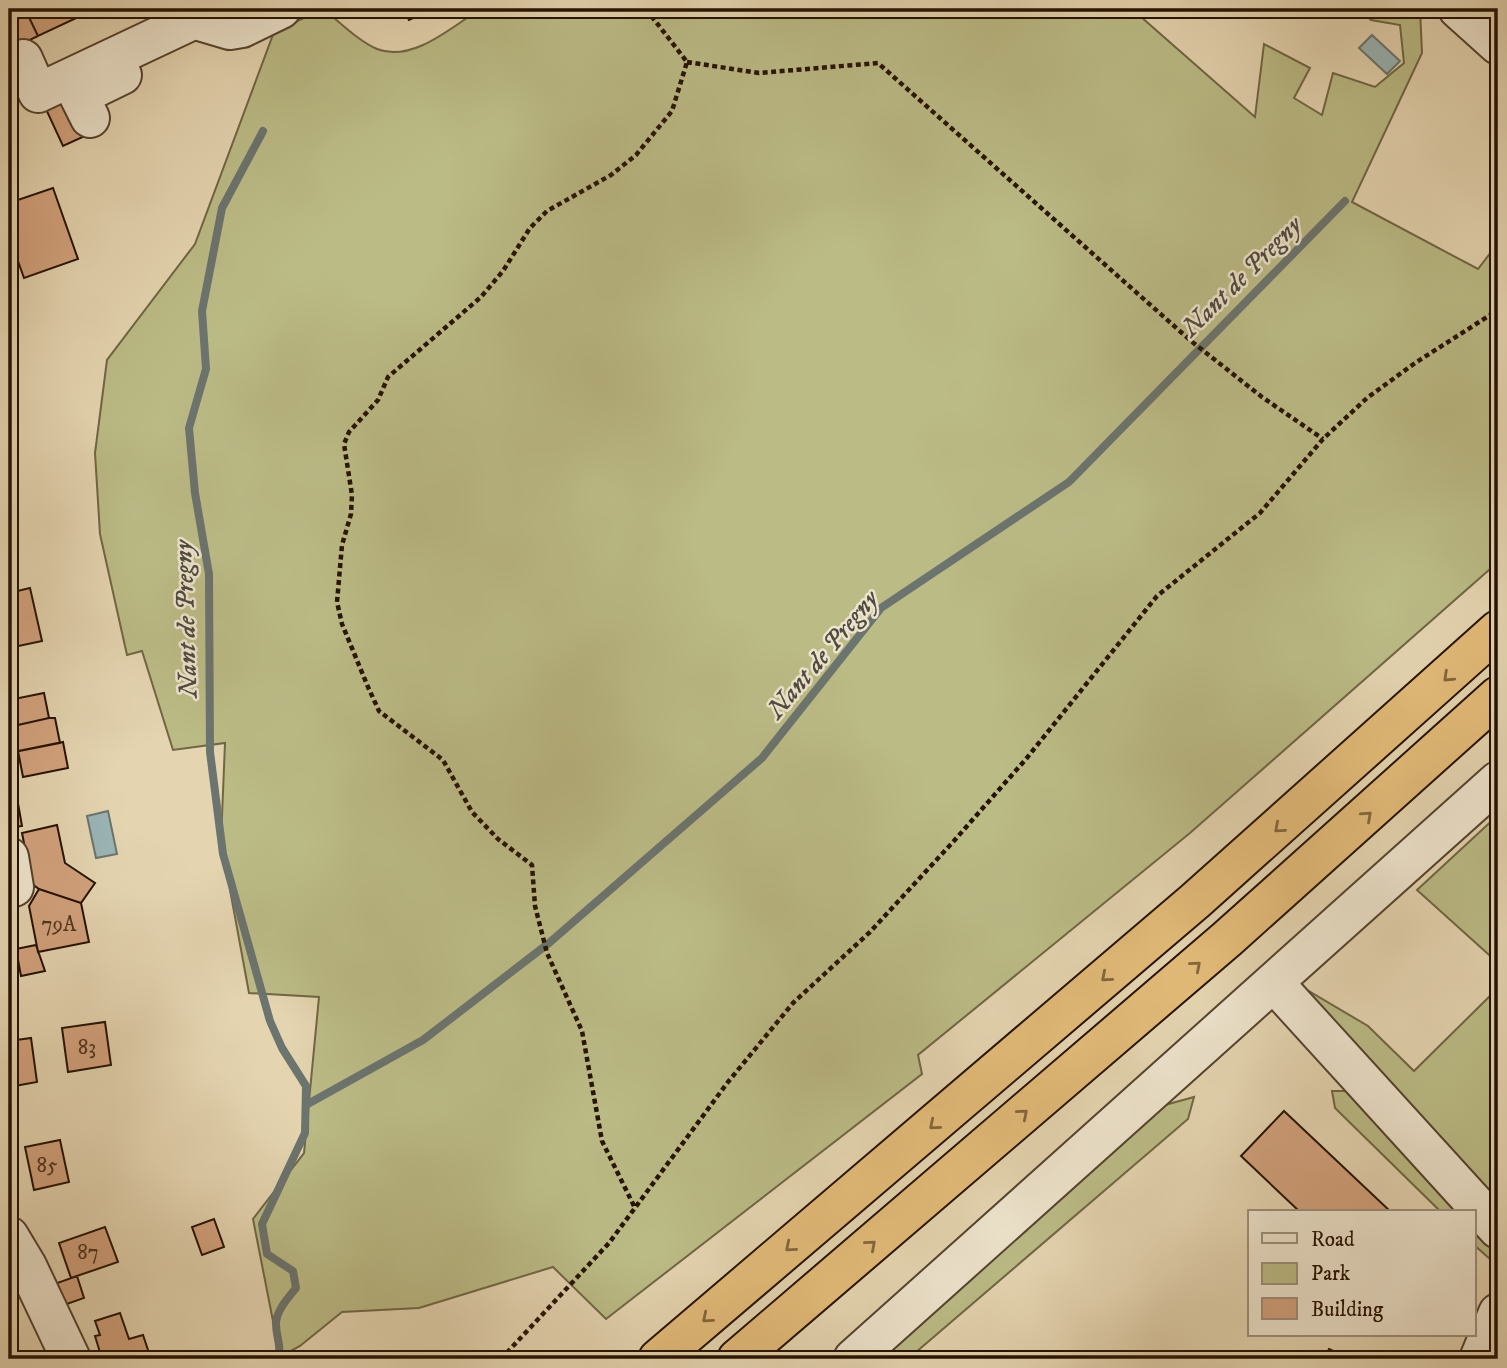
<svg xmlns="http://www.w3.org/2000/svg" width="1507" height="1368" font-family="'IM FELL DW Pica',serif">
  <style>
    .green { fill: #bbbb86; stroke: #706644; stroke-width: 2 }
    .water { fill: #9ab5b6; stroke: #6b746e; stroke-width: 2 }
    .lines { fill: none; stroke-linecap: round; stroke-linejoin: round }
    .stream { stroke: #6b746e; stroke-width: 8 }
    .building { fill: #d2a27d; stroke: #251202; stroke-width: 2 }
    .minor-casing { stroke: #55422e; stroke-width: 42 }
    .highway-casing { stroke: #251202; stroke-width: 42 }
    .path { stroke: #251202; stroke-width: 4.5; stroke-dasharray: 5 3.5; stroke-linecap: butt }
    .minor { stroke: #ede3cc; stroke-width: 38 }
    .highway { stroke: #e2ba78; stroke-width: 38 }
    .oneway { stroke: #84663d }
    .labels { text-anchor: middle; stroke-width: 5; stroke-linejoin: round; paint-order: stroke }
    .number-label { font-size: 21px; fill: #503621 }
    .water-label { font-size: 26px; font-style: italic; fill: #4e4b41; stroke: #ede3cc }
  </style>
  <rect width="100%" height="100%" fill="#e4d4b0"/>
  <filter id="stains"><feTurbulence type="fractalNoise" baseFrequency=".00286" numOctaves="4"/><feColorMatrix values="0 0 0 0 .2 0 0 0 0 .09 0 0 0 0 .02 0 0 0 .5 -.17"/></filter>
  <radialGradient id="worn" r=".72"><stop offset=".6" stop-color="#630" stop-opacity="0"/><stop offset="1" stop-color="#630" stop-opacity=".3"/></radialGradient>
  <!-- green -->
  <path class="green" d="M 323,9 C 339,21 358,41 377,49 C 412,63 452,27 480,9 L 1132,9 L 1255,117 L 1264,44 L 1310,68 L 1294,98 L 1322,115 L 1333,73 L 1375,87 L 1404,63 L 1400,25 L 1371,20 L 1360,9 L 1420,9 L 1422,53 L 1352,202 L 1478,269 L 1498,243 L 1498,562 L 1190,833 L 918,1055 L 922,1074 L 606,1319 L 553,1267 L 419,1308 L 342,1312 L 300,1346 L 280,1357 L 253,1219 L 304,1153 L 319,997 L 249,993 L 221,841 L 225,743 L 173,750 L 142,651 L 127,655 L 100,534 L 95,453 L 107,360 L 195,244 L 274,32 Z
    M 1498,815 L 1498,963 L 1417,890 Z
    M 1498,988 L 1498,1215 L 1298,998 L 1307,990 L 1368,1026 L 1414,1071 Z
    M 1332,1091 L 1350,1091 L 1464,1212 L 1441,1212 L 1335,1108 Z
    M 1194,1097 L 1188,1119 L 908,1359 L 879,1359 L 1165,1105 Z
    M 1474,1223 L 1498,1249 L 1498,1266 L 1474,1245 Z"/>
  <!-- water -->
  <path class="water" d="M 1372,35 L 1400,61 L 1387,74 L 1359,48 Z
    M 108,811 L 117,854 L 96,858 L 87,816 Z"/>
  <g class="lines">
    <!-- stream -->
    <path class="stream" d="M 263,131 L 222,208 L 202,311 L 206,369 L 189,428 L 195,493 L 209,574 L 210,752 L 223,854 L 270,1021 L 282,1048 L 306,1086 L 305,1133 L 262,1224 L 267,1254 L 293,1271 L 296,1288 C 288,1298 276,1311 276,1324 C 276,1337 281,1342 279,1359
      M 306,1105 L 423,1040 L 549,943 L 762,758 L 881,608 L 1069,482 L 1345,201"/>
  </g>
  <!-- building -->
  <path class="building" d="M 9,9 L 25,9 L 38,36 L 9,50 Z
    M 25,9 L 87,9 L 89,12 L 38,36 Z
    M 403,9 L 433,9 L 409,20 Z
    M 68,96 L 87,135 L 63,146 L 45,107 Z
    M 53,188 L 78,259 L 24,278 L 9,236 L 9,203 Z
    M 30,588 L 42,641 L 9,648 L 9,593 Z
    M 44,693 L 49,718 L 9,727 L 9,700 Z
    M 49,718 L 55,718 L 60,743 L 14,752 L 9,727 Z
    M 63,742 L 68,768 L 23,777 L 18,751 Z
    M 16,792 L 22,826 L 9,828 L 9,794 Z
    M 57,825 L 65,863 L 95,883 L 81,903 L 39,889 L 32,884 L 22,833 Z
    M 39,889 L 81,903 L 89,942 L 38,952 L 29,906 Z
    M 36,945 L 45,971 L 21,976 L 16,949 Z
    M 105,1022 L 111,1065 L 68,1072 L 62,1028 Z
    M 31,1038 L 37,1082 L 9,1087 L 9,1041 Z
    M 1284,1111 L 1391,1212 L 1300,1212 L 1241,1156 Z
    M 60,1140 L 69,1182 L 34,1190 L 25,1147 Z
    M 214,1219 L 224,1247 L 202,1255 L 192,1227 Z
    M 105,1227 L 118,1262 L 71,1278 L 59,1243 Z
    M 77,1276 L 84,1298 L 64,1305 L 57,1283 Z
    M 120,1313 L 129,1339 L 143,1335 L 151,1359 L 102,1359 L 95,1336 L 100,1335 L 95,1321 Z
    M 1329,1349 L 1350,1359 L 1324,1359 Z"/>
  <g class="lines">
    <defs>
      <path id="minor" d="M 1458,9 L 1498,45
        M 169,12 L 230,30 L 242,28 L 281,9
        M 23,59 L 38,93 L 195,19
        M 90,118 L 79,96 L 122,75
        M 9,857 L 14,887
        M 1274,983 L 1498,1229
        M 9,1236 L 27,1266 L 71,1359
        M 853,1359 L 1498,781
        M 1479,1359 L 1498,1313"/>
      <path id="highway" d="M 658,1359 L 1195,901 L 1498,630
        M 737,1359 L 1227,939 L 1498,696"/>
    </defs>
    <!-- minor casing -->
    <use href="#minor" class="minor-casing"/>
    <!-- highway casing -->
    <use href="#highway" class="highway-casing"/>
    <!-- path -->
    <path class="path" d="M 687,62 L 759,73 L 878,63 L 1191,341 L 1262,397 L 1323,439
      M 634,1206 L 602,1141 L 582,1031 L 547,953 L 535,906 L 532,865 L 498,839 L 472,812 L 443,760 L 379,711 L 368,687 L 342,624 L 337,602 L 342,545 L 351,514 L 352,495 L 344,444 L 349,432 L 378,400 L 388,377 L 481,297 L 503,271 L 530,228 L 547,211 L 611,175 L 636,155 L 672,111 L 687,62 L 646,9
      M 501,1359 L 609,1243 L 728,1082 L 793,1003 L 870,932 L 953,842 L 1026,759 L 1157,596 L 1260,513 L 1323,439 L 1367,398 L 1415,363 L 1498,310"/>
    <!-- minor -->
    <use href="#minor" class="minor"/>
    <!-- highway -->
    <use href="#highway" class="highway"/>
  </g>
  <!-- one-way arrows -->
  <defs><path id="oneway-chevron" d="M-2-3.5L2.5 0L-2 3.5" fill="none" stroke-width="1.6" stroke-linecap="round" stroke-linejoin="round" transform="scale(1.75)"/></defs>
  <g class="oneway">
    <use href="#oneway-chevron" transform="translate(1448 677) rotate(137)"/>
    <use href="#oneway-chevron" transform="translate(1367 816) rotate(-42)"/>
    <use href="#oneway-chevron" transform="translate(1279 828) rotate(139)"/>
    <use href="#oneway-chevron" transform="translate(1196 966) rotate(-41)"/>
    <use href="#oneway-chevron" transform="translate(1106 977) rotate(139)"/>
    <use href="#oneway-chevron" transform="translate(1023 1114) rotate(-41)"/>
    <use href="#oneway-chevron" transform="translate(934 1125) rotate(140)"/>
    <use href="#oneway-chevron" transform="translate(871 1245) rotate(-41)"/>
    <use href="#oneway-chevron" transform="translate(790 1247) rotate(140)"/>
    <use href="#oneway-chevron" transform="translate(707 1318) rotate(140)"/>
  </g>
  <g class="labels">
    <!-- number labels -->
    <g class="number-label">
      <text x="59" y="931">79A</text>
      <text x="87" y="1054">83</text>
      <text x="47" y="1172">85</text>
      <text x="88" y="1259">87</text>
    </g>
    <!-- water labels -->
    <g class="water-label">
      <text transform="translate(1241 276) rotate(-45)" y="9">Nant de Pregny</text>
      <text transform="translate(185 619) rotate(-92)" y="9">Nant de Pregny</text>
      <text transform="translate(822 654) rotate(-50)" y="9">Nant de Pregny</text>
    </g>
  </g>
  <!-- margin -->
  <rect width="1507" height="1368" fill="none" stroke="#e4d4b0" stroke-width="35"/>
  <rect x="10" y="10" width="1486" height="1347" fill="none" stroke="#251202" stroke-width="3.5"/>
  <rect x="18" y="18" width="1472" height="1333" fill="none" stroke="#251202" stroke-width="2"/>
  <!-- legend -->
  <rect x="1248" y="1210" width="228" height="126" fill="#ede3cc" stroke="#9d8f7b" stroke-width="2"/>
  <rect x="1262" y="1233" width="35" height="10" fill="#ede3cc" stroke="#9d8f7b" stroke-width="2"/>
  <text x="1311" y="1246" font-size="21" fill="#251202">Road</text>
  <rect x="1262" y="1263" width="35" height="21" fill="#bbbb86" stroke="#9d8f7b" stroke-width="2"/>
  <text x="1311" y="1280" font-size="21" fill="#251202">Park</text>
  <rect x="1262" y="1298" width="35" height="21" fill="#d2a27d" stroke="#9d8f7b" stroke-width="2"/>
  <text x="1311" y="1316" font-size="21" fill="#251202">Building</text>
  <rect width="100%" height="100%" filter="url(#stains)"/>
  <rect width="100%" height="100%" fill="url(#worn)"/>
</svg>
